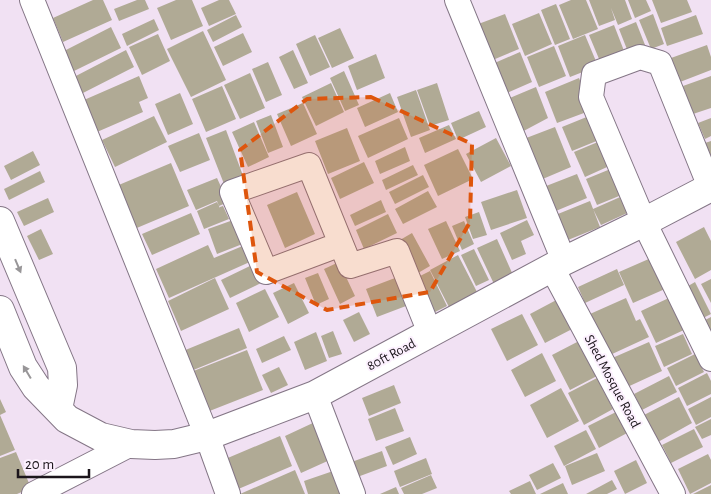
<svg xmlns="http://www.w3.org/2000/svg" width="711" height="494" font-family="'Alegreya Sans',sans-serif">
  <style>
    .building { fill: #b0aa95 }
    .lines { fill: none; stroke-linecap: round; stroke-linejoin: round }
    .minor-casing { stroke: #847686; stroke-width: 26 }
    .secondary-casing { stroke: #847686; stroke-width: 30 }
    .minor { stroke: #fff; stroke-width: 24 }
    .secondary { stroke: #fff; stroke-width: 28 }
    .oneway { fill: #989698 }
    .marked { fill: #de560d; fill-opacity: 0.2; stroke: #de560d; stroke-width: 4; stroke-dasharray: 10 6; stroke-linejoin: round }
    .labels { text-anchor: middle; stroke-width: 4; stroke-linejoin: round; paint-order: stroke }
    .street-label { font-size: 14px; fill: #1b151b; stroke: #fcf0fe }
  </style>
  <rect width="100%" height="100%" fill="#f1e1f3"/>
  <!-- building -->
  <path class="building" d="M 93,0 L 103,0 L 112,20 L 63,42 L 53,18 Z
    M 137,0 L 145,0 L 149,9 L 119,21 L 114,9 Z
    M 176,0 L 192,0 L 203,26 L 171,40 L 157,8 Z
    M 219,0 L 229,0 L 236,14 L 209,26 L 201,8 Z
    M 571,0 L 586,0 L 598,29 L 573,39 L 559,5 Z
    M 589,0 L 625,0 L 632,19 L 618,25 L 611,8 L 615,20 L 599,26 Z
    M 628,0 L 646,0 L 651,11 L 635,18 Z
    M 652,0 L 687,0 L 692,12 L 661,23 Z
    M 556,4 L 570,39 L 555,45 L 541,10 Z
    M 539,13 L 552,44 L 525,56 L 512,24 Z
    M 505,14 L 519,49 L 488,62 L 473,26 Z
    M 653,14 L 664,44 L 651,49 L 639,20 Z
    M 236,15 L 242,27 L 213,42 L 207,30 Z
    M 696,15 L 703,34 L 667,46 L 661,28 Z
    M 154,19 L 159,30 L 127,46 L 122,34 Z
    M 636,22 L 647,50 L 630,57 L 619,29 Z
    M 614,25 L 626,56 L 602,66 L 589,35 Z
    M 111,27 L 121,48 L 74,71 L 64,51 Z
    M 340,28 L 354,58 L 332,68 L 318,38 Z
    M 203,31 L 226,80 L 191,97 L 167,49 Z
    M 243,33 L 252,52 L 223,66 L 214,47 Z
    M 158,34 L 170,61 L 142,75 L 129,47 Z
    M 315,35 L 330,67 L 310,76 L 296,44 Z
    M 585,35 L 598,66 L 570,77 L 558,46 Z
    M 707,45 L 711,57 L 711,70 L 680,82 L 671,58 Z
    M 554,46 L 566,76 L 539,87 L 527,57 Z
    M 126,50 L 134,67 L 81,94 L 72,78 Z
    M 293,50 L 308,83 L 294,89 L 279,57 Z
    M 520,52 L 532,82 L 502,95 L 490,65 Z
    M 376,54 L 385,78 L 357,90 L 348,66 Z
    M 268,62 L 282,95 L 266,102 L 252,69 Z
    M 344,71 L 359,105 L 345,111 L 330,78 Z
    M 250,73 L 265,108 L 240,119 L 224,85 Z
    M 139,76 L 148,98 L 139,102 L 143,112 L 97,132 L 84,100 Z
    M 711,76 L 711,108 L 693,114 L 683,86 Z
    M 579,78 L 592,110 L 557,123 L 545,92 Z
    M 331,83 L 344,112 L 316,126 L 302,97 Z
    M 437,83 L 449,120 L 430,126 L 417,90 Z
    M 222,86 L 236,119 L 206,132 L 192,99 Z
    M 536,87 L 548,118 L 518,134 L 505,100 Z
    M 416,90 L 430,130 L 411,137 L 397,97 Z
    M 180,93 L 193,124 L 168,135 L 155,104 Z
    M 390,93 L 398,112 L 365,127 L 357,108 Z
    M 303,103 L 317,134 L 291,146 L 277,114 Z
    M 479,111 L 486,127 L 458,140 L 451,123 Z
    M 594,114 L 604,138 L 572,151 L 562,127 Z
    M 271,115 L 283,147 L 268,153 L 256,121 Z
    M 154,116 L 167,142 L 115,167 L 102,140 Z
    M 399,118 L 408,139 L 368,158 L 358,136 Z
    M 711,118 L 711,136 L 705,139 L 698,123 Z
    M 254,122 L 269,157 L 248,167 L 232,132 Z
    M 449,125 L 456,139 L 425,153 L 419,138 Z
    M 555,127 L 571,167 L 538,181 L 521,140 Z
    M 347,128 L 360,161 L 328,174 L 315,141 Z
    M 226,130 L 245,181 L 226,189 L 206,138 Z
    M 199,133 L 210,160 L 180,172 L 168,146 Z
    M 496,138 L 511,166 L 481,182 L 466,154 Z
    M 605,139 L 616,163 L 585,177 L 574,152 Z
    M 711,141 L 711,158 L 705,143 Z
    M 405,147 L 410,161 L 380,174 L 375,161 Z
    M 458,149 L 473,179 L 438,196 L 424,165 Z
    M 33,151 L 40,165 L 11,180 L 4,166 Z
    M 364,162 L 374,183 L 340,199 L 331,178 Z
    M 171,163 L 189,206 L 132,230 L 114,187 Z
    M 413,165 L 418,175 L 386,190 L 382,180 Z
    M 613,168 L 624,194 L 597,205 L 586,179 Z
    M 40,171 L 45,182 L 9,200 L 4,189 Z
    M 577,174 L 587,198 L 551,213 L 541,188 Z
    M 423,175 L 429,187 L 395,204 L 389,192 Z
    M 217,178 L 228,202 L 219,206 L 217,201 L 196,210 L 187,190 Z
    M 517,190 L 527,218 L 491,230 L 481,202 Z
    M 428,191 L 437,207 L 403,224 L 395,209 Z
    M 297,192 L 315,234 L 285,248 L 267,205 Z
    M 627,194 L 634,210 L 601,225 L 593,209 Z
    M 48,198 L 54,212 L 24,226 L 17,212 Z
    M 381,200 L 386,212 L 355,226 L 350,215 Z
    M 590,201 L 600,227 L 563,242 L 553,216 Z
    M 217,202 L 220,208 L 220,207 L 223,206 L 229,219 L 204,229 L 197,211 Z
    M 479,212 L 487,235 L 473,239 L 465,217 Z
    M 191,213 L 200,234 L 152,255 L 142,234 Z
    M 388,214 L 397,233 L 364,249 L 356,230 Z
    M 236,219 L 245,243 L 217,254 L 208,229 Z
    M 527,220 L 534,235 L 521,241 L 526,254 L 512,260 L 500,233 Z
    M 446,221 L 460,251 L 442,259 L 428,229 Z
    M 464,221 L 474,244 L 462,250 L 452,226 Z
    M 704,227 L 711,241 L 711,270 L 695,279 L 676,242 Z
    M 41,229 L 53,254 L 39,260 L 27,236 Z
    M 412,233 L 430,266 L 418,273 L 400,240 Z
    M 497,239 L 513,275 L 494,284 L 477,248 Z
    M 208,245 L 214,258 L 245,245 L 252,261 L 169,298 L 156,269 Z
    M 474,249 L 489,280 L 476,286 L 461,255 Z
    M 458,255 L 477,292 L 449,307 L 430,270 Z
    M 651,258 L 665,289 L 633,303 L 619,272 Z
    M 339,262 L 355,296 L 340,304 L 324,269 Z
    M 252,265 L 261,283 L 230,298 L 221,280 Z
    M 617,269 L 624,285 L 585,303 L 578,287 Z
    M 430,271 L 447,306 L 433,313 L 416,278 Z
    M 318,273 L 329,299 L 316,305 L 305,278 Z
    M 215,278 L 229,309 L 181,331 L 168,301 Z
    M 395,278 L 406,306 L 377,317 L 366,289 Z
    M 711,279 L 711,303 L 701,284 Z
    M 695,282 L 711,314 L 699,320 L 683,289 Z
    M 294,283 L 309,313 L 288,324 L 273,293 Z
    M 265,289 L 279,317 L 249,332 L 236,303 Z
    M 562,297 L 578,326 L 545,343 L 530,314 Z
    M 671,297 L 686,329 L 656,343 L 641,311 Z
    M 626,298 L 636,321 L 640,319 L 649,337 L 610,355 L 590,314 Z
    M 359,312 L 370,334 L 354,342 L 343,320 Z
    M 522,314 L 538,345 L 507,361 L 491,329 Z
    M 711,317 L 711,348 L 699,323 Z
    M 239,328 L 247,348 L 191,371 L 183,351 Z
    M 333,331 L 342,354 L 329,358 L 321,336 Z
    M 316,332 L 327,361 L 305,370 L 294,342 Z
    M 683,334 L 692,354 L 664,367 L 655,346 Z
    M 284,336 L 291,350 L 262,363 L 256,349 Z
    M 579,341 L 597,376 L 570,390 L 552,355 Z
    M 649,342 L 662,371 L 623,389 L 610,359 Z
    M 247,350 L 263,390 L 207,412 L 191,372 Z
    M 542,353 L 556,381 L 525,397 L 511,370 Z
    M 695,354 L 704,372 L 676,386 L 667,368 Z
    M 279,367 L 288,385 L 271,393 L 262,375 Z
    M 707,373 L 711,381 L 711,394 L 687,406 L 678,388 Z
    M 669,376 L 677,392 L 642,410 L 634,394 Z
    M 597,378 L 613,409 L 584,425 L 568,393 Z
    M 394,385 L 401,403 L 369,416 L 362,398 Z
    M 561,388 L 579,421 L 547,438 L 530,405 Z
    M 679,397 L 692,423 L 658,442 L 644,415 Z
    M 711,397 L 711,417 L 696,425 L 688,409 Z
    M 0,399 L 6,412 L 0,415 L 15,450 L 0,456 Z
    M 395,408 L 404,431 L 376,441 L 368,419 Z
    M 618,411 L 629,432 L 599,448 L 588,426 Z
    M 711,419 L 711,435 L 702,439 L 695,427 Z
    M 315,422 L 332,459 L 301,473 L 285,436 Z
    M 694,429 L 703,447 L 671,463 L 662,445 Z
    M 586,430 L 596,449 L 564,466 L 554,446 Z
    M 280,436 L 292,466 L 236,490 L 223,460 Z
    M 410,437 L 417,454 L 393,465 L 385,447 Z
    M 382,451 L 387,466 L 352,479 L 346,464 Z
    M 16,452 L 31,488 L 17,494 L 0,494 L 0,458 Z
    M 597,453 L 605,471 L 572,485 L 565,466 Z
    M 708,454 L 711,460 L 711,483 L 690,494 L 678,469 Z
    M 426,458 L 432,474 L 400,487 L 394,471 Z
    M 636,460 L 647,483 L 625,494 L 614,471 Z
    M 553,463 L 561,478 L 537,490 L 529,475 Z
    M 339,469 L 344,494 L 308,494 L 304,481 Z
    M 295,470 L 305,494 L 240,494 Z
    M 431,475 L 437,488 L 422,494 L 404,494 L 401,488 Z
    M 612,480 L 617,489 L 607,494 L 586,494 Z
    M 530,481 L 536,494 L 511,494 L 509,491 Z
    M 563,483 L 568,494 L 540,494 Z
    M 711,485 L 711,494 L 693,494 Z
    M 396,487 L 399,494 L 380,494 Z"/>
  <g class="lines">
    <defs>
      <path id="minor" d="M 32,0 L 207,436 L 228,494
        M 457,0 L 564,261
        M 710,187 L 660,63 L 640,57 L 594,74 L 591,97 L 644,222 L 711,359
        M 341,244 L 266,272 L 232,192 L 309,165 L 350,266 L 397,251 L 430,333
        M 552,268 L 673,494
        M 315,395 L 353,494
        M 34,494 L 131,444"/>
      <path id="secondary" d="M 0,221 L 62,368 L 63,385 L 58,409
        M 0,310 L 23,367 L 36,387 L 67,419 L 101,437 L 131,444 L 155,445 L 174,444 L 207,436 L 315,395 L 564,261 L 644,222 L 711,187"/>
    </defs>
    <!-- minor casing -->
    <use href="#minor" class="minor-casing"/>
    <!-- secondary casing -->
    <use href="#secondary" class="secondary-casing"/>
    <!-- minor -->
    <use href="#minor" class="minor"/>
    <!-- secondary -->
    <use href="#secondary" class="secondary"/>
  </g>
  <!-- one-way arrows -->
  <defs><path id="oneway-solid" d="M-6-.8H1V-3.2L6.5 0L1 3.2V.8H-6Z" transform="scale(1.25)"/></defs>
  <g class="oneway">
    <use href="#oneway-solid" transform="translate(18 266) rotate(67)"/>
    <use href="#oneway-solid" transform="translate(27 372) rotate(-121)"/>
  </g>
  <!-- marked area -->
  <path class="marked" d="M 371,97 L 472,144 L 470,222 L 430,292 L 327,310 L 257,272 L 240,150 L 307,99 Z"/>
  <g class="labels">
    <!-- street labels -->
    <g class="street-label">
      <text transform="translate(391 354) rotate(-28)" y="5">80ft Road</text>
      <text transform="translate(613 381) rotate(62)" y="5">Shed Mosque Road</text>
    </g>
  </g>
  <!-- scale -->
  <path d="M18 469v8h71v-8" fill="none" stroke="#1b151b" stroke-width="2.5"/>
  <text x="25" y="469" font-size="15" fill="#1b151b" stroke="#fcf0fe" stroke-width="4" paint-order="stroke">20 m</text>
</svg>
